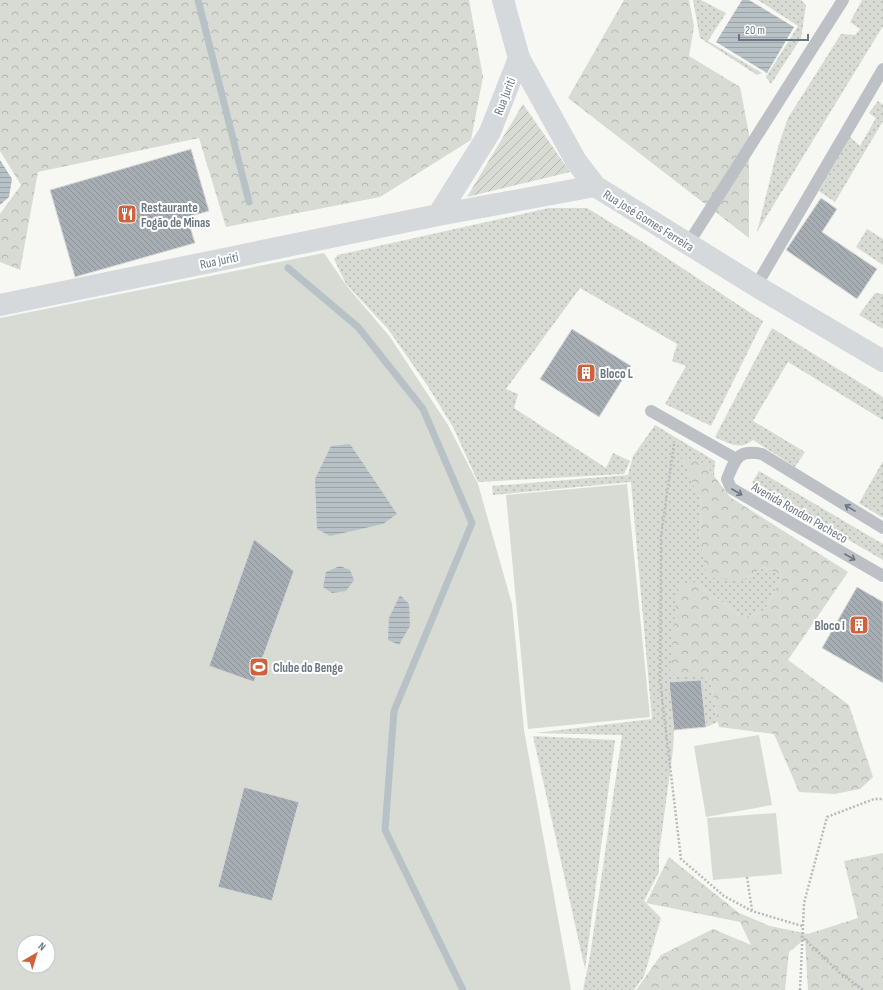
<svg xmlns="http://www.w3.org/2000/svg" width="883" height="990" font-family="'Sofia Sans Condensed',sans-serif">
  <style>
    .grass { fill: url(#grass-dots) }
    .forest { fill: url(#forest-crowns) }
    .garden { fill: url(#garden-furrows) }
    .pitch { fill: #d7dbd4; fill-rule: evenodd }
    .water { fill: url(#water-rules) }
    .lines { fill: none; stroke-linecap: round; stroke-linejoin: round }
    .stream { stroke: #b8c2c6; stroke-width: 7 }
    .building { fill: url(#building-back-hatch); stroke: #d9d9d7 }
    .path { stroke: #b7babc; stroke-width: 2.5; stroke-dasharray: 2 2; stroke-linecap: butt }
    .lane { stroke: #bdc0c4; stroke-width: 12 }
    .secondary { stroke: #d5d9dc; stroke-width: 22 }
    .oneway { stroke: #6a7782 }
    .labels { text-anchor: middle; stroke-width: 4; stroke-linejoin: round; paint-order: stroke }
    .street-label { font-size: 13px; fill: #6a7782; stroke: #fff }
    .poi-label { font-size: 13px; font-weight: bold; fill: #6a7782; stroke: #fff; text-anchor: start }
  </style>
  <defs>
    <pattern id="grass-dots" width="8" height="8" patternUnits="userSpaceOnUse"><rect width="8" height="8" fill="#d7dbd4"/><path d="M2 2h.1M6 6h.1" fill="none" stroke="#b2b6b1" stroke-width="1.8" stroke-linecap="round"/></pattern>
    <pattern id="forest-crowns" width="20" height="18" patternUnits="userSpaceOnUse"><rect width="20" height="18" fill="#d7dbd4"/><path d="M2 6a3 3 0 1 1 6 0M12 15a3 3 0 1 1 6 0" fill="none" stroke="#b2b6b1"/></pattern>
    <pattern id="garden-furrows" width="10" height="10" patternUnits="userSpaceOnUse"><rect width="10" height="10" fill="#d7dbd4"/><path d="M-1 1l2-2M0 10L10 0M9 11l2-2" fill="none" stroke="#b2b6b1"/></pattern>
    <pattern id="water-rules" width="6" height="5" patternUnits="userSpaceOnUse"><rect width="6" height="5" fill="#b8c2c6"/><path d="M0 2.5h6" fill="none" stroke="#9aa2a6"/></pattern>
    <pattern id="building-back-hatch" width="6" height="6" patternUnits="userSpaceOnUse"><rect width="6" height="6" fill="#a7aeb3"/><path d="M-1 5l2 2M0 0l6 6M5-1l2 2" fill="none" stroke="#8c9297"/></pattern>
  </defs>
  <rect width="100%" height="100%" fill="#f7f7f4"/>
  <!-- grass -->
  <path class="grass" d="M 693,0 L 701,0 L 726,13 L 708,41 L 762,73 L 757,75 L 700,38 Z
    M 758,0 L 801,0 L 806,5 L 801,38 L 771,84 L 766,77 L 798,26 Z
    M 862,0 L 883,0 L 883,26 L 757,232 L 778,147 L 788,118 L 841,34 L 855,35 L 860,29 L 850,22 Z
    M 878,101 L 883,105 L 883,121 L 835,202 L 819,191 L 850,137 L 860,146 L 876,118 L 869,113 Z
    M 549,208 L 587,208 L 641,241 L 763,321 L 711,426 L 665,404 L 686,366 L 672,361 L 677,344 L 580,288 L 506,389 L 518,394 L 514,408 L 606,468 L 613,453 L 630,461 L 624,474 L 478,482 L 453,427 L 427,385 L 388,329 L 346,284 L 334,259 L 338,255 Z
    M 867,229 L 883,239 L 883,265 L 856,247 Z
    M 875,293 L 883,294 L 883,329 L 859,315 Z
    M 772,328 L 883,397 L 883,420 L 788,362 L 753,421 L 805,452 L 795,467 L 753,440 C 740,451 728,443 715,437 Z
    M 655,425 L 715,461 L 714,476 L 705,464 L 682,457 L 702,504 L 699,537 L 741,581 L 764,567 L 782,576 L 765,610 L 743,618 L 696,582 L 710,678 L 718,722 L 706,727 L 701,680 L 669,682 L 674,730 L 673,750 L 659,853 L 659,872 L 644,901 L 661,918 L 644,976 L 634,990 L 583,990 L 590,956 L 622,735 L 535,733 L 652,719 L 631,482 L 493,495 L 492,486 L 628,475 L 633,456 Z
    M 883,461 L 883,518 L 859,503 Z
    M 759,471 L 883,544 L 883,560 L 752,483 Z
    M 533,736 L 615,740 L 585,969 Z"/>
  <!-- forest -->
  <path class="forest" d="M 0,0 L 469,0 L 483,77 L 471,140 L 380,197 L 226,227 L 199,138 L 38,172 L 20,270 L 0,262 L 0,214 L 21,185 L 0,151 Z
    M 624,0 L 689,0 L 694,26 L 689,56 L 740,87 L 749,134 L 749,238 L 568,98 Z
    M 681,456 L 705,464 L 730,497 L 848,572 L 788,660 L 849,705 L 873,777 L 860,789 L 835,794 L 799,792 L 774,734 L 719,727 L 710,678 L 670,674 L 677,585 L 696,582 L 743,618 L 765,610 L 782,576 L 764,567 L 741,581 L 707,577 L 699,537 L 702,504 Z
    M 883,853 L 883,990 L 808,990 L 805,939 L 789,952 L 785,990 L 636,990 L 661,955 L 713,929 L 751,945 L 740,922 L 646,903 L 669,857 L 739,913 L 770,926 L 808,934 L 858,918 L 844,861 Z"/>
  <!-- garden -->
  <path class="garden" d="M 523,104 L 570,172 L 467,197 Z"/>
  <!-- pitch -->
  <path class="pitch" d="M 324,253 L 346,285 L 390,337 L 448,425 L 478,484 L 512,604 L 524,730 L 571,990 L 0,990 L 0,318 ZM 24,942 L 48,942 L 48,966 L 24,966 Z
    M 627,484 L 650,717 L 528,729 L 506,495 Z
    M 759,735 L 772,805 L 706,817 L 694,746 Z
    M 776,813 L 782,874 L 713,880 L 707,818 Z"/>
  <!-- water -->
  <path class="water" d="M 742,0 L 749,0 L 794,27 L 767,73 L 716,42 Z
    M 0,160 L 12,179 L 9,197 L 0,205 Z
    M 350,444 L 397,514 L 383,524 L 330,536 L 317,529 L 315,479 L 331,446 Z
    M 340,566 L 350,570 L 354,580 L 346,591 L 332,593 L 323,587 L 326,572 Z
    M 400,595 L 409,604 L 410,626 L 399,645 L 388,640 L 389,618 Z"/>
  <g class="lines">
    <!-- stream -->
    <path class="stream" d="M 198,0 L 249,202
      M 288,268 L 358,327 L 423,409 L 472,523 L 394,711 L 385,830 L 463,990"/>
  </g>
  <!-- building -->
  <path class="building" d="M 191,149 L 209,211 L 187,217 L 195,243 L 75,277 L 50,190 Z
    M 821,198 L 837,209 L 822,232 L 877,269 L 857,299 L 786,250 Z
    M 572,329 L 631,366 L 599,417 L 540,379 Z
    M 254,539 L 294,571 L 254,682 L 209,666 Z
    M 857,587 L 883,602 L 883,683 L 822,648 Z
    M 701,680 L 706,727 L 674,730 L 669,682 Z
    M 244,787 L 299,802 L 272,901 L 218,887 Z"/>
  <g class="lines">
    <!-- path -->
    <path class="path" d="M 674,444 L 661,536 L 660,681 L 681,859 L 724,896 L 752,911 L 802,926
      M 747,877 L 752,910
      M 801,936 L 840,973 L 863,990
      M 800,990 L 804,903 L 827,817 L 874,799 L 883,799"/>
    <!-- lane -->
    <path class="lane" d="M 688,244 L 843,0
      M 756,286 L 883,69
      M 651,411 L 736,459
      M 883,528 L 762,454 C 738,449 736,458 727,479 L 731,488 L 883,576"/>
    <!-- secondary -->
    <path class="secondary" d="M 503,0 L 519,58 L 576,161 L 595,186 L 756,286 L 883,361
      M 438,215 L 490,132 L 519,58
      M 0,305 L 438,215 L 595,186"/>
  </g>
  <!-- one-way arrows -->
  <defs><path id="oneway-shaft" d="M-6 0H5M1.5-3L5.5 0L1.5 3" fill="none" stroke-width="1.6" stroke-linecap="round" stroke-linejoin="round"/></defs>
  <g class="oneway">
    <use href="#oneway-shaft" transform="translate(737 492) rotate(30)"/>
    <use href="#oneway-shaft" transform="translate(850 508) rotate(-148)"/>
    <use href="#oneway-shaft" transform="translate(850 557) rotate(30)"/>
  </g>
  <!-- icons -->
  <defs>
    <symbol id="restaurant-square" viewBox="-11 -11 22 22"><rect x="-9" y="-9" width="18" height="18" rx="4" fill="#cf613c" stroke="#fff"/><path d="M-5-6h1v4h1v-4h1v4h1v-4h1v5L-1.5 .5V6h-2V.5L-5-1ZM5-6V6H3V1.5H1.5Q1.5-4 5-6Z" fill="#fff"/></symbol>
    <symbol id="building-square" viewBox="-11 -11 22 22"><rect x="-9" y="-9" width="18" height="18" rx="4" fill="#cf613c" stroke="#fff"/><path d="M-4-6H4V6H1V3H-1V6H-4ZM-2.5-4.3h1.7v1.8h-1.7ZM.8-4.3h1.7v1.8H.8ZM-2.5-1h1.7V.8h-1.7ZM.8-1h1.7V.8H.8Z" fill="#fff"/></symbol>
    <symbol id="stadium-square" viewBox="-11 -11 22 22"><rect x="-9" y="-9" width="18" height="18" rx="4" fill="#cf613c" stroke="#fff"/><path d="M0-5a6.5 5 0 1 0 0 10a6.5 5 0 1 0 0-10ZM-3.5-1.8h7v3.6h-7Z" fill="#fff"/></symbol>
  </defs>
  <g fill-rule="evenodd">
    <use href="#restaurant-square" x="116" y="203" width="22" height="22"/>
    <use href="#building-square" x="575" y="362" width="22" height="22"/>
    <use href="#building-square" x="848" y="614" width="22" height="22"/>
    <use href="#stadium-square" x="248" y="656" width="22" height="22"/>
  </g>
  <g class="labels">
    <!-- street labels -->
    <g class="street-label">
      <text transform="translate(504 96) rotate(-69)" y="5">Rua Juriti</text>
      <text transform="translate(649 220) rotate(32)" y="5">Rua José Gomes Ferreira</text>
      <text transform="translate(219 260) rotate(-12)" y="5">Rua Juriti</text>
      <text transform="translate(800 512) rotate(30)" y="5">Avenida Rondon Pacheco</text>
    </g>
    <!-- poi labels -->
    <g class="poi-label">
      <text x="141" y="212">Restaurante<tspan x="141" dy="15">Fogão de Minas</tspan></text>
      <text x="600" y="378">Bloco L</text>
      <text x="845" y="630" text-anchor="end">Bloco I</text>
      <text x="273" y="672">Clube do Benge</text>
    </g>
  </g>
  <!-- north arrow -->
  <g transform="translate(36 954) rotate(38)"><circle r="19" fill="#ffffff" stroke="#c3c9cd"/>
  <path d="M0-3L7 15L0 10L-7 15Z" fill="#cf613c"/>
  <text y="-6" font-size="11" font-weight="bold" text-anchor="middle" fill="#6a7782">N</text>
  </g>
  <!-- scale -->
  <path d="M739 34v6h69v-6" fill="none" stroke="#6a7782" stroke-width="2"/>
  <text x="745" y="34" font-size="12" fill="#6a7782" stroke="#ffffff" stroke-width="3" paint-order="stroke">20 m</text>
</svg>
